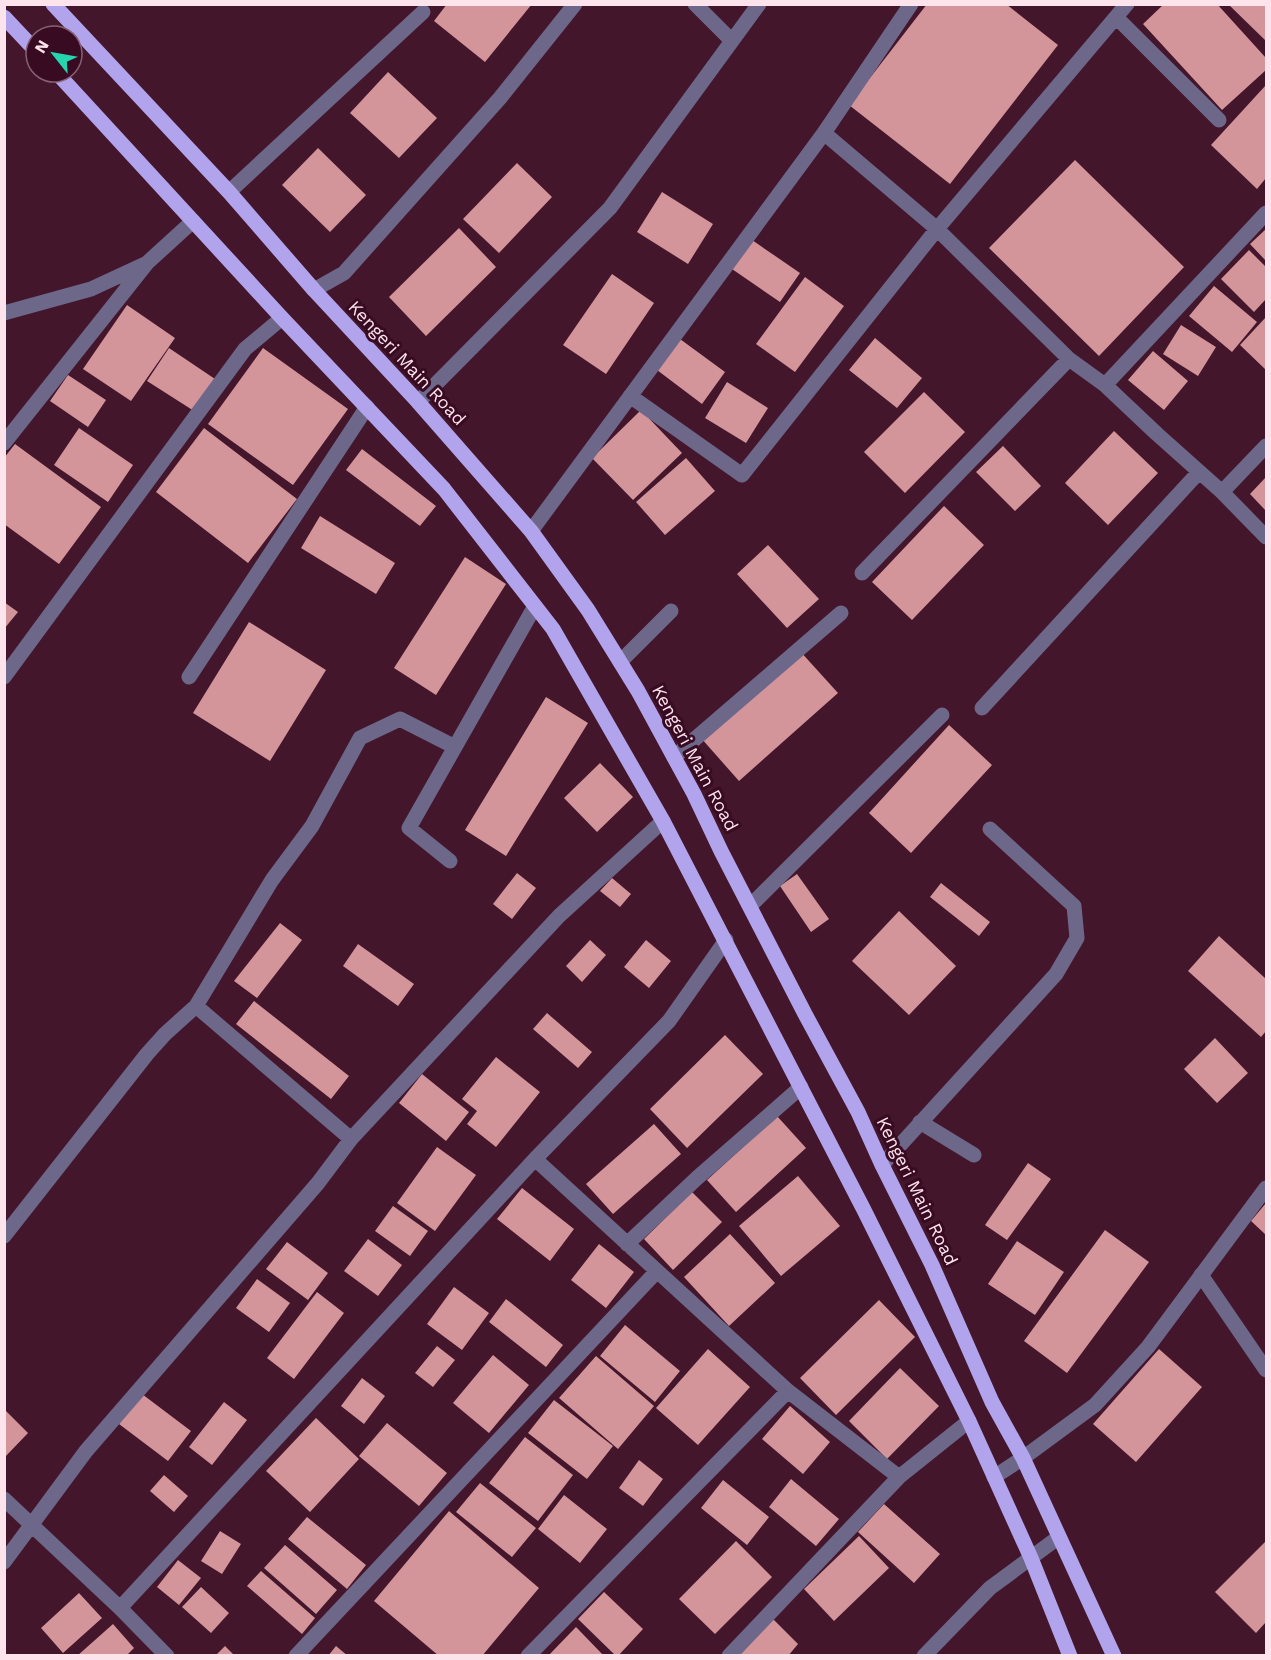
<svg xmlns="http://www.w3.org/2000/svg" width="1271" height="1660" font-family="'Work Sans',sans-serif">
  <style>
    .building { fill: #d3949a }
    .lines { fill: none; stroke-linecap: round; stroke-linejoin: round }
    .service { stroke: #6d678a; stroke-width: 15 }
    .minor { stroke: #6d678a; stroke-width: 15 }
    .tertiary { stroke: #6d678a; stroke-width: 15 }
    .primary { stroke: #b2a4ec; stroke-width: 15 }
    .labels { text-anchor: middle; stroke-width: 6; stroke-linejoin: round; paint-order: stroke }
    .street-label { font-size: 18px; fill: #fce3ec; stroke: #380b22 }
  </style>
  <rect width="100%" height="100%" fill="#43162c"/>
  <!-- building -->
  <path class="building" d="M 447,4 L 532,4 L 485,62 L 434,21 Z
    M 927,4 L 1006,4 L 1058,45 L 950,184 L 849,105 Z
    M 1164,4 L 1217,4 L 1266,58 L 1266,70 L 1222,110 L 1143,24 Z
    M 1228,4 L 1266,4 L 1266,41 Z
    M 388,72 L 437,118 L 399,158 L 350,113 Z
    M 1266,85 L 1266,178 L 1257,189 L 1211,145 Z
    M 318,148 L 366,195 L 330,232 L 282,185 Z
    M 1075,160 L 1184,267 L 1099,356 L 989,248 Z
    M 517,163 L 552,197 L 499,253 L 463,219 Z
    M 662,192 L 713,224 L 688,264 L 637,232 Z
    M 459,228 L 496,267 L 426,336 L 389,297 Z
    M 1266,229 L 1266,261 L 1250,244 Z
    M 752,240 L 800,273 L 780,302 L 732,269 Z
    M 1249,250 L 1266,267 L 1266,299 L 1254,312 L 1221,279 Z
    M 612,274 L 654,303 L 606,374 L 563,345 Z
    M 805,277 L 844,306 L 795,372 L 756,344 Z
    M 1214,286 L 1257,322 L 1232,352 L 1189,316 Z
    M 127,305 L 175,338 L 131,401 L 83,369 Z
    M 1266,317 L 1266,370 L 1240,345 Z
    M 1181,325 L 1216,347 L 1198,376 L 1163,354 Z
    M 875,338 L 922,378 L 897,408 L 849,370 Z
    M 680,339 L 725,372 L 702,404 L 657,370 Z
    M 169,348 L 215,379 L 194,411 L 147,381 Z
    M 263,348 L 348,409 L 293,485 L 208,424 Z
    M 1153,351 L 1188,381 L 1164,410 L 1128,380 Z
    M 68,375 L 106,400 L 88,427 L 50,401 Z
    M 727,382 L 768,408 L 746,443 L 705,418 Z
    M 924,392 L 965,432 L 905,493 L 864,452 Z
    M 641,410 L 682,453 L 633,500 L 592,458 Z
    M 79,428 L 133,465 L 108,502 L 54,465 Z
    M 204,428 L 297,499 L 248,563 L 156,492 Z
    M 1114,431 L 1158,473 L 1108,525 L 1065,483 Z
    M 15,444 L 101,507 L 59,564 L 4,524 L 4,458 Z
    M 1003,446 L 1041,486 L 1015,511 L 976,472 Z
    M 362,449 L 436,506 L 420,526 L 346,470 Z
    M 686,458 L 715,491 L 665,535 L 636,502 Z
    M 1266,477 L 1266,511 L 1250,494 Z
    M 944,506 L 984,545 L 912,620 L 872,582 Z
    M 320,516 L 395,563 L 376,594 L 301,548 Z
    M 768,545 L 819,599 L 787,628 L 737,574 Z
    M 465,557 L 506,584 L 436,695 L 394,668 Z
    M 4,602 L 18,612 L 4,629 Z
    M 249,622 L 326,670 L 270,761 L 193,713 Z
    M 799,650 L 838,693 L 739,781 L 701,738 Z
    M 546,697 L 588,723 L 506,856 L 465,830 Z
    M 949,725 L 992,765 L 911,853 L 869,813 Z
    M 600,763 L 633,797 L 597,832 L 564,798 Z
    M 517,873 L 536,888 L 512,919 L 493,904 Z
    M 797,874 L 829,919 L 811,932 L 780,886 Z
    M 612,878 L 631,894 L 620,907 L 600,891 Z
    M 941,883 L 990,922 L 979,936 L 930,897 Z
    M 899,911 L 956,966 L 909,1015 L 852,961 Z
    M 280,923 L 302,940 L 257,998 L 234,981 Z
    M 1219,936 L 1266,979 L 1266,1031 L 1261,1037 L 1188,971 Z
    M 590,940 L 606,955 L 582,982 L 566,966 Z
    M 646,940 L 671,961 L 649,988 L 624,967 Z
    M 358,944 L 414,984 L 398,1006 L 343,966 Z
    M 254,1001 L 349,1076 L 331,1099 L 236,1024 Z
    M 547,1013 L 592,1052 L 578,1068 L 533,1029 Z
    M 725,1035 L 763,1074 L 687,1148 L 650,1109 Z
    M 1215,1038 L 1248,1073 L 1217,1103 L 1184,1069 Z
    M 496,1057 L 540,1092 L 496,1147 L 467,1124 L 477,1111 L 462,1099 Z
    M 422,1074 L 469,1112 L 446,1141 L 399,1103 Z
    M 777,1116 L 806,1148 L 736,1212 L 707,1180 Z
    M 654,1124 L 681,1154 L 613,1214 L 586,1184 Z
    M 437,1147 L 476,1175 L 435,1231 L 397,1203 Z
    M 1028,1163 L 1051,1179 L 1007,1240 L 985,1225 Z
    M 798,1176 L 840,1226 L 781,1276 L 739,1226 Z
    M 522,1188 L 574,1229 L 550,1261 L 497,1219 Z
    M 692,1192 L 722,1222 L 673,1270 L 644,1239 Z
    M 1266,1203 L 1266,1235 L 1251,1221 Z
    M 393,1206 L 428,1231 L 410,1256 L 375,1231 Z
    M 1105,1230 L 1149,1262 L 1067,1373 L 1024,1341 Z
    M 730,1234 L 775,1283 L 729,1326 L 684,1277 Z
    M 368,1239 L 402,1265 L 378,1296 L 344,1271 Z
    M 1017,1241 L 1064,1272 L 1035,1315 L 988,1284 Z
    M 287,1242 L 328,1273 L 308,1300 L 266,1269 Z
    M 599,1244 L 634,1272 L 606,1308 L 571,1280 Z
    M 257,1279 L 290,1303 L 269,1332 L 236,1308 Z
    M 454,1287 L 489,1313 L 462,1350 L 427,1324 Z
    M 317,1292 L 344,1313 L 294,1379 L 267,1358 Z
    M 506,1299 L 563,1345 L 546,1367 L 489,1322 Z
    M 879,1300 L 915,1337 L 836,1415 L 800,1378 Z
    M 625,1325 L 680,1371 L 655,1402 L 600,1356 Z
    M 437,1346 L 455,1360 L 433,1387 L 415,1373 Z
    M 708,1349 L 750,1387 L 698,1445 L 656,1408 Z
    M 1159,1349 L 1202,1387 L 1136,1462 L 1093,1424 Z
    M 493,1355 L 529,1385 L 489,1433 L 453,1403 Z
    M 596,1356 L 654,1406 L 618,1449 L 559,1398 Z
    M 900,1368 L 939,1406 L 887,1459 L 849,1421 Z
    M 362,1378 L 385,1396 L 364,1424 L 341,1406 Z
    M 142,1394 L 191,1431 L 168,1461 L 119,1424 Z
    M 554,1400 L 613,1446 L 587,1479 L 528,1433 Z
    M 224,1402 L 247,1420 L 212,1465 L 189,1447 Z
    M 790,1406 L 830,1442 L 803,1474 L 762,1439 Z
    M 5,1410 L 28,1433 L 5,1457 Z
    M 316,1418 L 359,1459 L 310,1512 L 266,1471 Z
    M 387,1423 L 447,1473 L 419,1506 L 359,1456 Z
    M 525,1437 L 573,1475 L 538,1521 L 489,1483 Z
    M 639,1460 L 663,1479 L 643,1506 L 619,1488 Z
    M 164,1475 L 188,1496 L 174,1512 L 150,1491 Z
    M 791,1479 L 839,1519 L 816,1546 L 769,1507 Z
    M 723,1480 L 769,1517 L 747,1545 L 701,1508 Z
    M 480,1483 L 536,1528 L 512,1557 L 456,1512 Z
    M 564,1495 L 607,1529 L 580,1563 L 538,1529 Z
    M 884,1504 L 940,1554 L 914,1583 L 858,1532 Z
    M 449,1511 L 539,1588 L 482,1656 L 439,1656 L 374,1601 Z
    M 307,1517 L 366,1565 L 347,1589 L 288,1539 Z
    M 220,1531 L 241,1544 L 222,1574 L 201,1561 Z
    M 859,1536 L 889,1568 L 834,1621 L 804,1589 Z
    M 736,1541 L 772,1577 L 715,1634 L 679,1599 Z
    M 1266,1541 L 1266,1622 L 1256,1633 L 1215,1592 Z
    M 285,1545 L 337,1590 L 316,1614 L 264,1568 Z
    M 178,1560 L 201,1578 L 179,1605 L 157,1587 Z
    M 261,1571 L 315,1618 L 302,1634 L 247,1586 Z
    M 201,1587 L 229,1613 L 211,1633 L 182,1607 Z
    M 604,1592 L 643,1629 L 618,1656 L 616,1656 L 578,1619 Z
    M 79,1593 L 102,1618 L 63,1653 L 41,1628 Z
    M 773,1619 L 798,1644 L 788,1656 L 742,1656 L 740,1654 Z
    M 113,1624 L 134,1648 L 126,1656 L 77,1656 Z
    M 576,1627 L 604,1656 L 548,1656 Z
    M 225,1646 L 235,1656 L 215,1656 Z
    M 336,1646 L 348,1656 L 328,1656 Z"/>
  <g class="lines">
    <!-- service -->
    <path class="service" d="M 920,1122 L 974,1155
      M 882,1165 L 1056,974 L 1077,938 L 1074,906 L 990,829
      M 1201,1275 L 1266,1370"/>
    <!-- minor -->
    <path class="minor" d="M 695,4 L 732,41
      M 1116,17 L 1219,120
      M 824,133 L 937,229 L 1069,359 L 1105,385 L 1157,434 L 1222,492 L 1266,537
      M 229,192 L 423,12
      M 314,290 L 344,273 L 500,98 L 575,4
      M 4,313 L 91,289 L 145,264
      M 1105,385 L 1266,213
      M 630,396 L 742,475 L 937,229 L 1127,4
      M 418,402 L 610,208 L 759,4
      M 4,443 L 147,263 L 193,221
      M 1222,492 L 1266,446
      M 531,531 L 824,133 L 911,4
      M 862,573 L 1069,359
      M 620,662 L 671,611
      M 4,677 L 245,349 L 282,318
      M 189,677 L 367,407
      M 982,708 L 1199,472
      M 674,757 L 841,613
      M 450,861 L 409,828 L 535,606
      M 750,906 L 942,715
      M 196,1006 L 272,880 L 312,826 L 360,738 L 400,719 L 455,747
      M 535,1159 L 788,1391 L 899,1477
      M 4,1236 L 147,1054 L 165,1034 L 196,1006 L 351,1139
      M 627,1244 L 697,1178 L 801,1087
      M 4,1499 L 120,1608 L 167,1656
      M 4,1562 L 86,1451 L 318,1183 L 351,1139 L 559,916 L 663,821
      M 120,1608 L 535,1159 L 669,1021 L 726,940
      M 296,1656 L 657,1271
      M 528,1656 L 788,1391
      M 729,1656 L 899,1477 L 969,1421
      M 924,1656 L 990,1588 L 1059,1537"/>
    <!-- tertiary -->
    <path class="tertiary" d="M 994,1477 L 1023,1458 L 1095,1405 L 1148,1347 L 1266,1188"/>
    <!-- primary -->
    <path class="primary" d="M 53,4 L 229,192 L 314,290 L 418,402 L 531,531 L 588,610 L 638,691 L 694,794 L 721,851 L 805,1014 L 858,1112 L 882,1165 L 932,1265 L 992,1402 L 1023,1458 L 1114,1656
      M 4,17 L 36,51
      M 56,72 L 282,318 L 444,489 L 553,629 L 663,821 L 864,1210 L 969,1421 L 1031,1558 L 1070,1656"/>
  </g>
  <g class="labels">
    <!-- street labels -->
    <g class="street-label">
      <text transform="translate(407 363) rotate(47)" y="6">Kengeri Main Road</text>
      <text transform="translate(695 758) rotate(62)" y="6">Kengeri Main Road</text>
      <text transform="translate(917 1191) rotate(64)" y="6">Kengeri Main Road</text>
    </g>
  </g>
  <!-- border -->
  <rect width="1271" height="1660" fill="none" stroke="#fce3ec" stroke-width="12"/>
  <!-- north arrow -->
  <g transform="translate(54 54) rotate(301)"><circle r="28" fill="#380b22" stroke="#866173" stroke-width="1.5"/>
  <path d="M0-4.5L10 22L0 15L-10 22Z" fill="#25d5ae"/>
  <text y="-9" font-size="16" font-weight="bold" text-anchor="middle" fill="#fce3ec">N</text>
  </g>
</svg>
